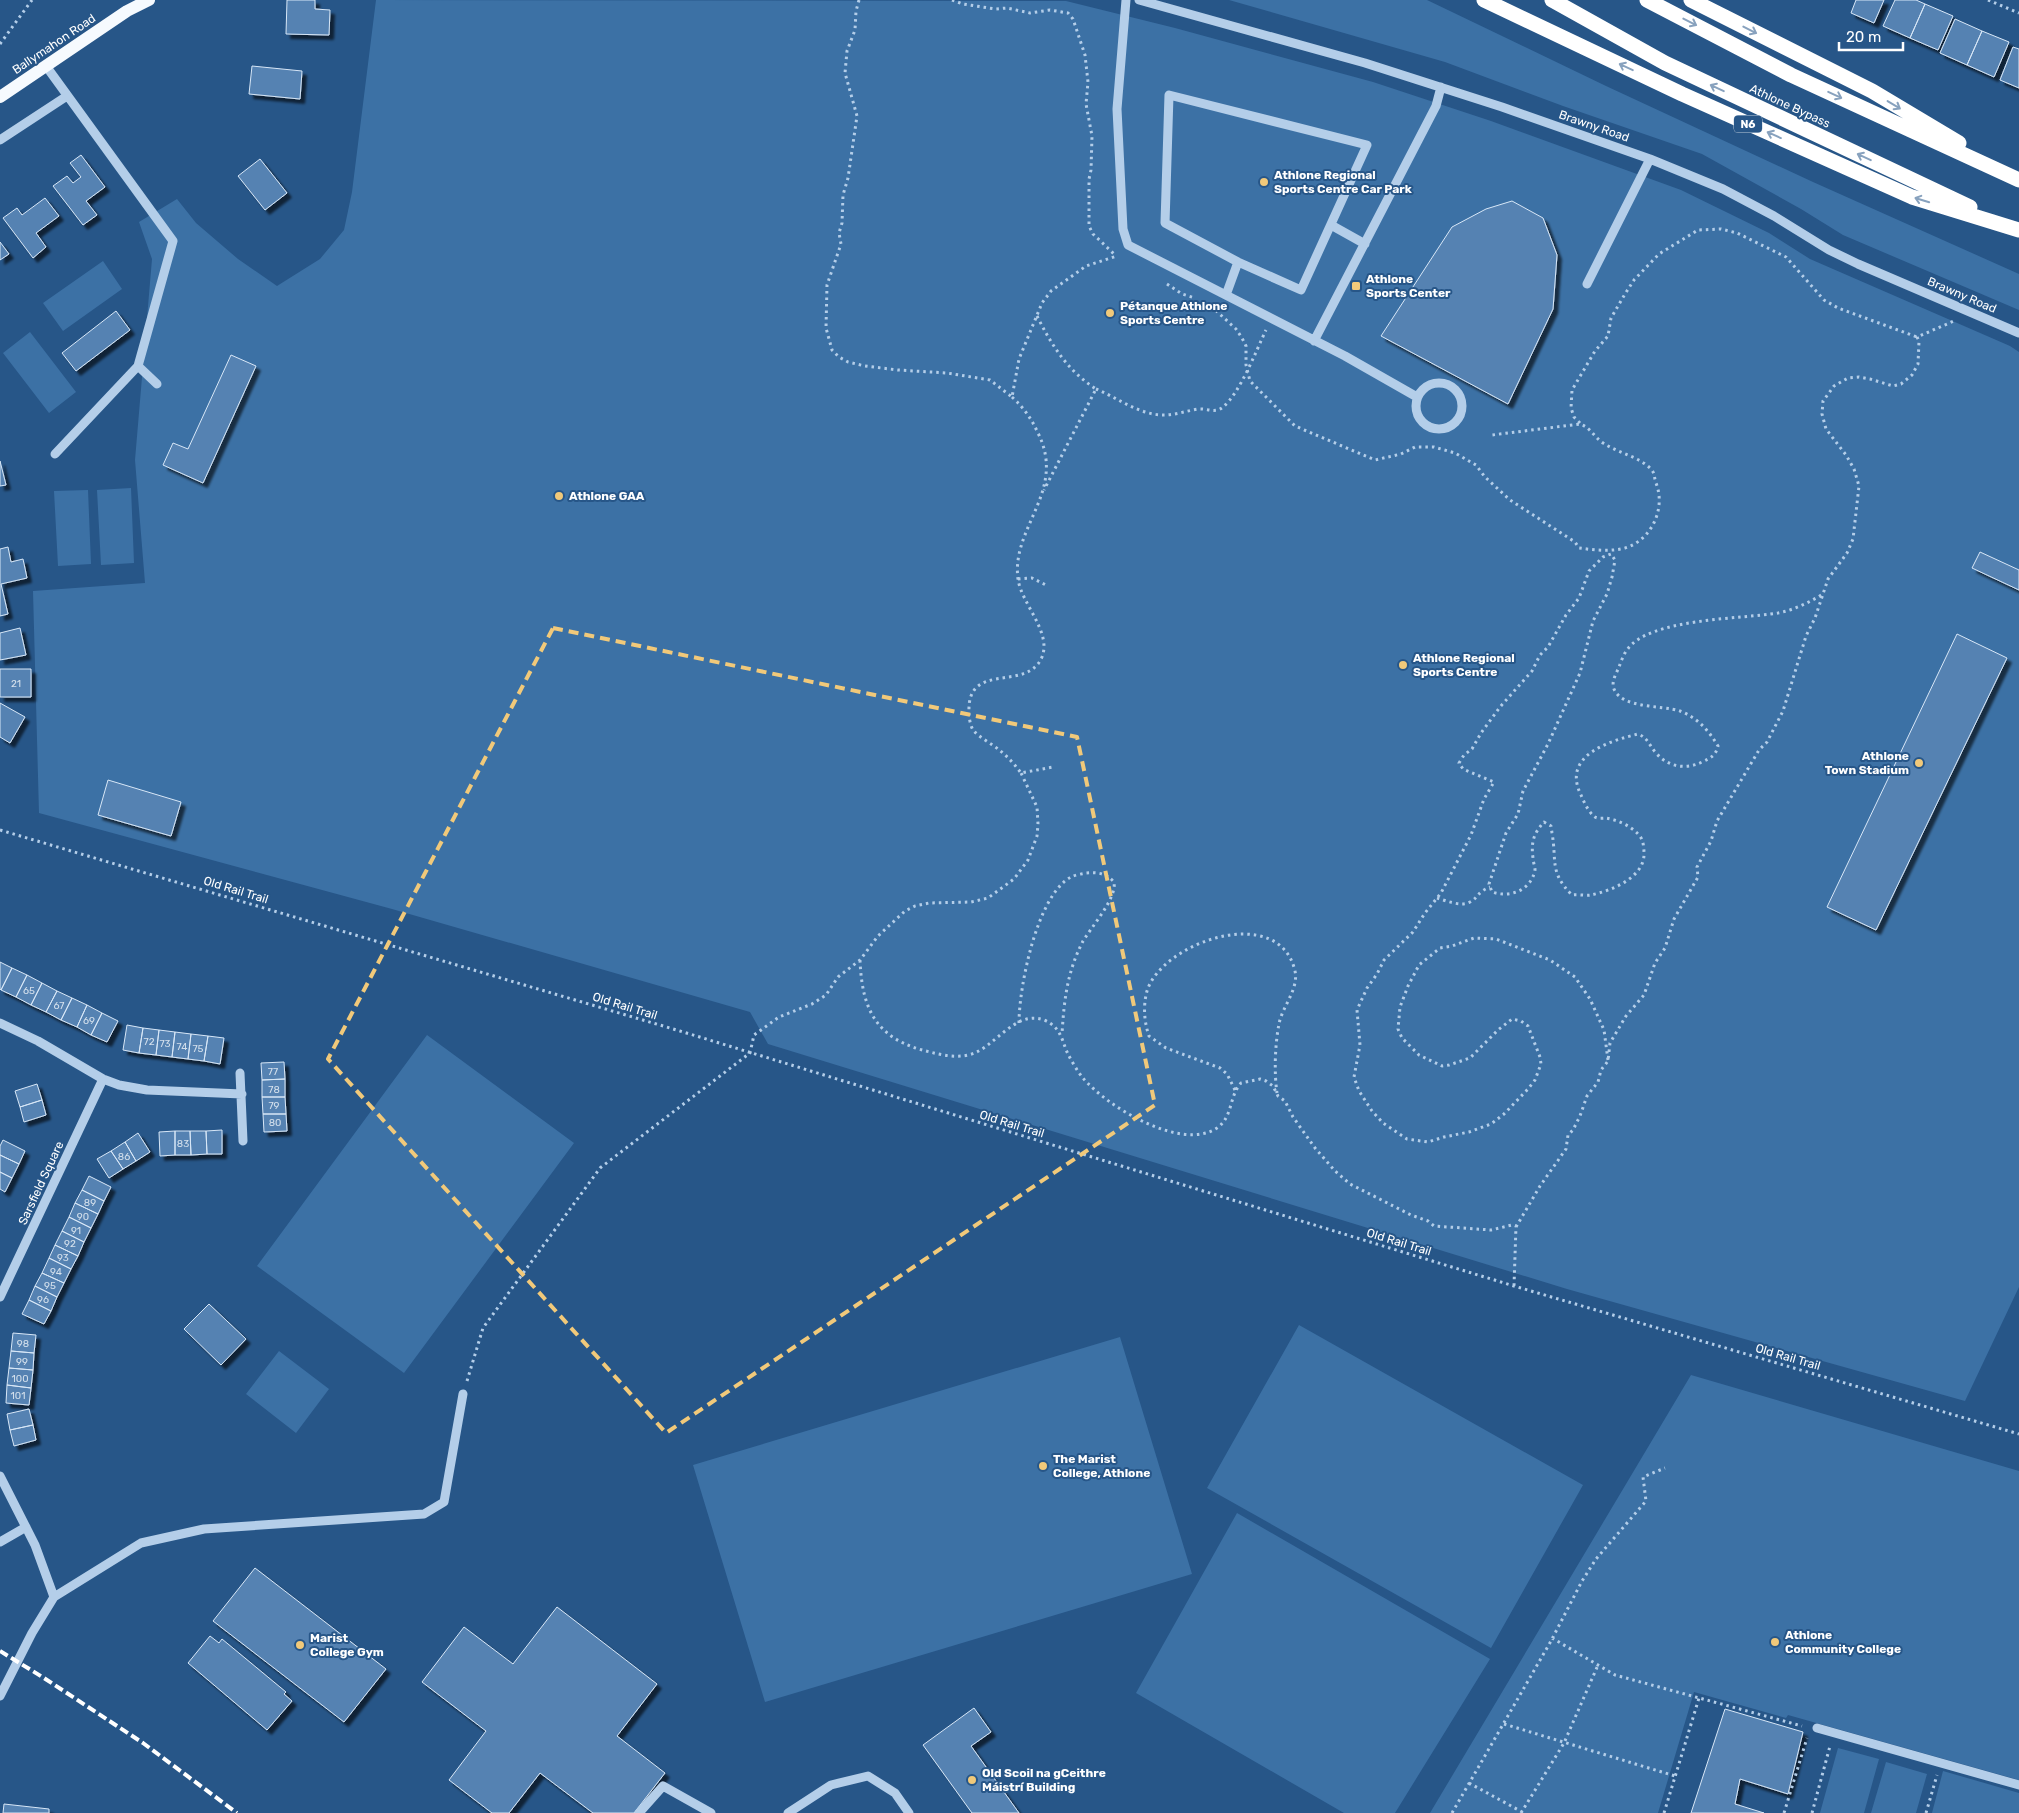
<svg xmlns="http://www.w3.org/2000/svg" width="2019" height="1813" font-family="Rubik,sans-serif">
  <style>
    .green { fill: #3c71a5 }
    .building { fill: #5482b2; stroke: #d8e7f7; filter: url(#shadow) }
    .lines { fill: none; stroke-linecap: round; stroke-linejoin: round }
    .path { stroke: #b4cee9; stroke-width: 3; stroke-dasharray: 2.5 4; stroke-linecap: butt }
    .minor { stroke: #b4cee9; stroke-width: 9 }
    .major { stroke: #f6fafe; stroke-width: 12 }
    .highway { stroke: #fff; stroke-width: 15 }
    .rail { stroke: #fff; stroke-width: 4; stroke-dasharray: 9 4; stroke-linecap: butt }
    .oneway { stroke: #88a2be }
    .marked { fill: none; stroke: #f1c97a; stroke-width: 4; stroke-dasharray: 10 6; stroke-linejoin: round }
    .poi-dot { fill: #f1c97a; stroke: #275688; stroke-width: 2 }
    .labels { text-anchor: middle; stroke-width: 4; stroke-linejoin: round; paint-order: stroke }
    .number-label { font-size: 10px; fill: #d4e0ec }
    .shield { fill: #275688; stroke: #beccdb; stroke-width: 1 }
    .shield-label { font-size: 11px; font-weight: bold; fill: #fff }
    .street-label { font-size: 12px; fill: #fff; stroke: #275688 }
    .poi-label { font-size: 12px; font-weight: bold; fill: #fff; stroke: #275688; text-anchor: start }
  </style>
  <defs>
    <filter id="shadow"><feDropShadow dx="4.5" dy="4.5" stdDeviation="1" flood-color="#0009"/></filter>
  </defs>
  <rect width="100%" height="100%" fill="#275688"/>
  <!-- green -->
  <path class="green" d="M 376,0 L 1066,1 L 1175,28 L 1373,82 L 1491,121 L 1681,190 L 1769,233 L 1810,259 L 2010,346 L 2019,352 L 2019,1287 L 1965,1401 L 1567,1289 L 768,1044 L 750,1012 L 392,909 L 39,813 L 33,591 L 145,583 L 135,460 L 152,259 L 139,222 L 177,199 L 196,223 L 238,259 L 277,286 L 320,259 L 344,230 L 352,192 Z
    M 1229,0 L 1427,0 L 1606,86 L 1813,182 L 2019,274 L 2019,310 L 1843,235 L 1801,209 L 1702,154 L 1563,106 L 1445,62 Z
    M 103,261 L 122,289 L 63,331 L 43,303 Z
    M 30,332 L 76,392 L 49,413 L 3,353 Z
    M 131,488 L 134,563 L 101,565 L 97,490 Z
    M 88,490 L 91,564 L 58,566 L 54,491 Z
    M 427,1035 L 574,1143 L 404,1373 L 257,1266 Z
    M 1299,1325 L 1583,1485 L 1491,1648 L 1207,1488 Z
    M 1120,1337 L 1192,1574 L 765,1702 L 693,1465 Z
    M 279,1351 L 329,1389 L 296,1433 L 246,1394 Z
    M 1691,1375 L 2019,1471 L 2019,1780 L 1788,1715 L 1786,1718 L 1694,1692 L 1658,1813 L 1430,1813 Z
    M 1237,1513 L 1490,1659 L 1395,1813 L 1344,1813 L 1136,1693 Z
    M 1838,1748 L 1879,1759 L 1864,1813 L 1820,1813 Z
    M 1886,1762 L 1927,1774 L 1916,1813 L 1871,1813 Z
    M 1943,1771 L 2019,1793 L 2019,1813 L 1932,1813 Z"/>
  <!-- building -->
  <path class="building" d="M 287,0 L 315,0 L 315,9 L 330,10 L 329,35 L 286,34 Z
    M 1856,0 L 1884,0 L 1874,23 L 1851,13 Z
    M 1895,0 L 1916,0 L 1925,4 L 1910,38 L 1883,26 Z
    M 1925,4 L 1953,16 L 1938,50 L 1910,38 Z
    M 1955,19 L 1982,31 L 1967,65 L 1940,53 Z
    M 1982,31 L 2009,42 L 1994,77 L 1967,65 Z
    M 2013,47 L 2019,49 L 2019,88 L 2000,80 Z
    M 252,66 L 302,71 L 300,99 L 249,94 Z
    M 81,155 L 105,187 L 86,201 L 97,215 L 83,225 L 53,186 L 67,176 L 73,183 L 81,177 L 70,163 Z
    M 260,159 L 287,193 L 265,210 L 238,176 Z
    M 45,198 L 59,216 L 36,233 L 46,247 L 33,258 L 3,218 L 17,208 L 22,215 Z
    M 1512,201 L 1543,218 L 1557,255 L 1553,309 L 1508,404 L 1381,336 L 1452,227 L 1486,209 Z
    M 0,242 L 9,254 L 0,260 Z
    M 116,311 L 130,330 L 76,371 L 62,353 Z
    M 231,355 L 256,366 L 203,483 L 163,465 L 173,443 L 188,449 Z
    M 0,461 L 6,485 L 0,486 Z
    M 8,547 L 11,562 L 23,559 L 27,578 L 1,584 L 8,614 L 0,616 L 0,549 Z
    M 1980,552 L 2019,570 L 2019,590 L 1972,568 Z
    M 20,628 L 26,655 L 0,660 L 0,633 Z
    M 1957,634 L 2007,658 L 1876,930 L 1827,907 Z
    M 0,669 L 31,669 L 31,697 L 0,697 Z
    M 0,703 L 25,717 L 10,743 L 0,737 Z
    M 108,780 L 181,802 L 171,836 L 98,815 Z
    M 0,962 L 12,968 L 1,990 L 0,989 Z
    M 12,968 L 27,975 L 16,997 L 1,990 Z
    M 27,975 L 42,983 L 31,1005 L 16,997 Z
    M 42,983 L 57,991 L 46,1012 L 31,1005 Z
    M 57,991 L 72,998 L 61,1020 L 46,1012 Z
    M 72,998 L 87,1005 L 77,1027 L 61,1020 Z
    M 87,1005 L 102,1013 L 91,1035 L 77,1027 Z
    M 102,1013 L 118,1021 L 107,1042 L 91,1035 Z
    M 127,1025 L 143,1028 L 139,1053 L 123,1050 Z
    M 143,1028 L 159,1030 L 156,1055 L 139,1053 Z
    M 159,1030 L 175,1032 L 172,1057 L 156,1055 Z
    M 175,1032 L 191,1034 L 188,1059 L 172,1057 Z
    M 191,1034 L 208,1036 L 204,1061 L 188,1059 Z
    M 208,1036 L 224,1038 L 220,1064 L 204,1061 Z
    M 284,1062 L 285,1079 L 262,1080 L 261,1063 Z
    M 285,1079 L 285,1097 L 262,1097 L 262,1080 Z
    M 37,1084 L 42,1100 L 20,1107 L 15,1091 Z
    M 262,1097 L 285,1097 L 286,1114 L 263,1114 Z
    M 42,1100 L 46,1115 L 24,1122 L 20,1107 Z
    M 263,1114 L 286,1114 L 287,1131 L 264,1132 Z
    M 222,1130 L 222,1154 L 207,1154 L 206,1131 Z
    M 175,1131 L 175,1155 L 160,1156 L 159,1132 Z
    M 175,1131 L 190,1131 L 191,1155 L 175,1155 Z
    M 190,1131 L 206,1131 L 207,1154 L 191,1155 Z
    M 138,1133 L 150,1152 L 136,1161 L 125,1142 Z
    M 3,1140 L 25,1151 L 19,1164 L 0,1155 L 0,1146 Z
    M 125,1142 L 136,1161 L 123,1169 L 111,1151 Z
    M 111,1151 L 123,1169 L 109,1178 L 97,1159 Z
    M 0,1155 L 19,1164 L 12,1178 L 0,1172 Z
    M 0,1172 L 12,1178 L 5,1192 L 0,1189 Z
    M 89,1176 L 111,1187 L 104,1201 L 82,1190 Z
    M 82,1190 L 104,1201 L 98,1214 L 75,1203 Z
    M 75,1203 L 98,1214 L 91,1228 L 69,1217 Z
    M 69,1217 L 91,1228 L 84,1242 L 62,1231 Z
    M 62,1231 L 84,1242 L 78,1256 L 55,1245 Z
    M 55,1245 L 78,1256 L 71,1269 L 49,1258 Z
    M 49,1258 L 71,1269 L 64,1283 L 42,1273 Z
    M 42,1273 L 64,1283 L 57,1297 L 35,1286 Z
    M 35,1286 L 57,1297 L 51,1311 L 29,1300 Z
    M 29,1300 L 51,1311 L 44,1324 L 22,1314 Z
    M 209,1304 L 246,1339 L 221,1365 L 184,1329 Z
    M 13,1333 L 36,1335 L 34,1353 L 11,1351 Z
    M 11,1351 L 34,1353 L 33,1370 L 9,1368 Z
    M 9,1368 L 33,1370 L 31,1388 L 7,1385 Z
    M 7,1385 L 31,1388 L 29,1405 L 6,1403 Z
    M 29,1409 L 33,1425 L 10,1430 L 7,1414 Z
    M 33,1425 L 36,1440 L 14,1446 L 10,1430 Z
    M 255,1568 L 386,1669 L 344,1722 L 213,1621 Z
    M 557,1607 L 657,1684 L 617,1736 L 665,1773 L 634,1813 L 593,1813 L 540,1773 L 509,1813 L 492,1813 L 449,1780 L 486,1731 L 422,1682 L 464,1627 L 513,1664 Z
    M 210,1636 L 219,1643 L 222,1639 L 286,1692 L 284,1694 L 292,1701 L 267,1730 L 188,1663 Z
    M 974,1708 L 991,1732 L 971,1746 L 1019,1813 L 972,1813 L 923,1745 Z
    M 1725,1709 L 1803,1732 L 1788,1794 L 1740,1779 L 1735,1804 L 1764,1813 L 1691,1813 Z
    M 4,1804 L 49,1809 L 49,1813 L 3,1813 Z"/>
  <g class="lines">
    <!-- path -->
    <path class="path" d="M 859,0 L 856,11 L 855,30 L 847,51 L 845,73 L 857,116 L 848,178 L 843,195 L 842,223 L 839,233 L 841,244 L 827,285 L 826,328 L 832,350 L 839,357 L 848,362 L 865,366 L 898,370 L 947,373 L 990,380 L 1012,397 L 1019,359 L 1042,303 L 1051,291 L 1086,266 L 1117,256
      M 952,0 L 963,4 L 995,9 L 1007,8 L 1030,13 L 1050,10 L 1068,13 L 1073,19 L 1085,55 L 1088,82 L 1086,104 L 1092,136 L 1091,170 L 1089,179 L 1089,226 L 1093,234 L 1114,254
      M 1988,0 L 2019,13
      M 0,44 L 32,0
      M 1167,284 L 1182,294 L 1195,298
      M 1211,306 L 1236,329 L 1242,338 L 1246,346 L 1246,365 L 1250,381 L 1295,426 L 1375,460 L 1401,454 L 1415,447 L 1434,447 L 1455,453 L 1476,465 L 1485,477 L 1510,500 L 1575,542 L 1579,548 C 1594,550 1610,552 1625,548 C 1652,540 1666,508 1656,483 C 1654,478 1655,473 1651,469 C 1638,456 1618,453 1603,443 C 1594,437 1591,428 1580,424 L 1492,435
      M 1037,316 C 1052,346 1068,371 1096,389 L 1044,490
      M 1096,389 C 1118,398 1139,415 1164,415 C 1175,415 1186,411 1198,409 C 1207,408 1215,414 1223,407 C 1240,393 1256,351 1266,330
      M 1012,397 C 1024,408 1031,418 1038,433 C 1067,491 1011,527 1018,579 C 1021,603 1052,632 1042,657 C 1027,693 967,660 969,712 C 969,717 970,725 973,730 C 979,737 987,741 994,746 C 1005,754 1013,762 1021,773 L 1053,767
      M 1580,423 L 1574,417 L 1571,408 L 1572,390 L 1595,351 L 1608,336 L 1611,318 L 1625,294 L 1634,280 L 1659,254 L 1698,230 L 1721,229 L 1737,233 L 1786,257 L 1824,300 L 1838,308 L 1917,337
      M 1018,579 L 1032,578 L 1048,586
      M 0,830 L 680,1031 L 1514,1286 L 2019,1434
      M 1437,898 C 1447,901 1461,907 1470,902 C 1478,898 1477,892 1490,887
      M 860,960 C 862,1011 877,1040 930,1052 C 942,1055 955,1058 968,1055 C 994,1050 1014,1009 1044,1020 C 1060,1027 1061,1037 1067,1052 C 1071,1060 1077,1071 1083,1078 C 1106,1106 1181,1152 1217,1128 C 1233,1117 1229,1096 1241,1083 L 1260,1079 L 1266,1081 L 1273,1086 L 1278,1096 L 1285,1101 L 1293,1117 L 1315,1148 L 1335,1171 L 1350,1184 L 1411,1215 L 1428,1221 L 1434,1226 L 1491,1230 L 1512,1225 L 1516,1226 L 1514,1286
      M 1019,1023 C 1019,987 1037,895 1071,877 C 1075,875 1081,874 1086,873 C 1097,872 1106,873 1114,882 C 1117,899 1090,928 1082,943 C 1067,973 1064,1001 1062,1034
      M 1608,1060 L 1604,1030 L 1590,999 L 1575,977 L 1550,960 L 1496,939 L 1474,938 L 1452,946 L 1440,948 L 1419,965 L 1408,986 L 1400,1007 L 1398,1029 L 1402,1038 L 1419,1055 L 1442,1066 L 1449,1065 L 1470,1058 L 1498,1030 L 1512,1019 L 1521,1021 L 1528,1026 L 1540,1057 L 1541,1064 L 1535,1080 L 1528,1089 L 1504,1114 L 1491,1124 L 1469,1132 L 1444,1137 L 1428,1142 L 1407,1139 L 1383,1123 L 1372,1111 L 1359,1091 L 1354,1077 L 1360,1045 L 1357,1010 L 1367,988 L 1377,974 L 1384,960 L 1413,932 L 1425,913 L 1441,893 L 1471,835 L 1484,799 L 1494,782 L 1463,769 L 1459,763 L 1464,755 L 1472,749 L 1481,733 L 1500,707 L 1532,671 L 1540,655 L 1548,647 L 1566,615 L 1579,598 L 1589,571 L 1603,557 L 1611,554 L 1615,560 L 1612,577 L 1607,594 L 1593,621 L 1580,673 L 1548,744 L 1523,791 L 1518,814 L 1506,833 L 1489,884 L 1492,892 C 1509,898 1531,891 1535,870 C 1535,866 1533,862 1533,858 C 1531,843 1533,834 1544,822 L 1551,826 L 1552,833 C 1557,861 1549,872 1572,895 C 1578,894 1585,896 1591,895 C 1610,891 1645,878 1644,853 C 1644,847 1643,839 1639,835 C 1631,826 1618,820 1606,818 C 1603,818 1598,819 1595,817 C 1589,813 1584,802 1581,795 C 1561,755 1610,741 1638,734 C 1648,738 1649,745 1656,753 C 1668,767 1686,770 1702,762 C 1711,758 1716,755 1718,746 C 1709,731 1698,718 1680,711 C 1663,705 1622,709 1614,689 C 1611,682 1616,674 1619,667 C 1621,662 1623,655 1627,650 C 1648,618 1743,619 1778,613 C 1794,610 1810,602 1823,594
      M 1235,1090 L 1227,1074 L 1220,1068 L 1166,1048 L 1149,1036 C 1144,1021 1143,1006 1147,991 C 1162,942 1279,902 1295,971 C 1299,989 1282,1007 1279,1024 C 1275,1044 1274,1073 1277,1093
      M 1516,1227 L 1540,1186 L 1566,1149 L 1568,1135 L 1573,1130 L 1580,1116 L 1587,1096 L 1598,1082 L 1601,1070 L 1608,1061 L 1610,1043 L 1626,1016 L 1644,995 L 1655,963 L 1665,948 L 1674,919 L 1698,877 L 1697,867 L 1711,841 L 1717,821 L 1759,750 L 1767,742 L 1783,711 L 1806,636 L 1815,618 L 1828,579 L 1847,553 L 1853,539 L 1859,486 L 1854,469 L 1846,455 L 1826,429 L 1822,414 L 1823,401 L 1834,386 L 1848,378 L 1859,377 L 1870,379 L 1893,386 L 1901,384 L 1912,375 L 1918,364 L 1919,341 L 1917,337 L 1954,321
      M 467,1381 L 483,1328 L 600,1168 L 750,1053 L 754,1035 L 779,1017 L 812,1004 L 826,995 L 838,977 L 860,960 L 878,936 L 905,911 L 915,906 L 929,903 L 971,902 L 988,898 L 1014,879 L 1028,860 L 1037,836 L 1038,824 L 1037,807 L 1021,773
      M 1552,1638 L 1615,1675 L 1802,1726
      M 1504,1724 L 1675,1776
      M 1469,1783 L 1524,1813
      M 1452,1813 L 1551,1641 L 1582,1581 L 1596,1559 L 1646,1501 L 1643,1477 L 1665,1468
      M 1521,1813 L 1564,1743 L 1598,1665
      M 1664,1813 L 1699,1698
      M 1784,1813 L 1807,1738
      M 1812,1813 L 1830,1746
      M 1926,1813 L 1937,1775"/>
    <!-- minor -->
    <path class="minor" d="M 1126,0 L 1117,109 L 1123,229 L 1128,245 L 1345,356 L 1417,397
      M 1139,0 L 1365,63 L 1502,107 L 1650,159 L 1723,189 L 1774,216 L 1829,250 L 1858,264 L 2019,333
      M 46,66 L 173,241 L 138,366 L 157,384
      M 0,140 L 67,96
      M 1331,225 L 1365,244
      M 1587,284 L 1650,159
      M 1226,295 L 1238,262 L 1165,223 L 1169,95 L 1367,145 L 1301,290 L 1238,262
      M 1314,341 L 1436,106 L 1441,87
      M1416 406a23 23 0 1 1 46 0a23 23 0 1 1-46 0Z
      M 55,454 L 138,366
      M 0,1023 L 38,1041 L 103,1079 L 119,1085 L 147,1090 L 242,1094
      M 240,1073 L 243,1141
      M 0,1297 L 103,1079
      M 0,1476 L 35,1545 L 54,1597
      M 0,1542 L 26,1527
      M 0,1696 L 32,1633 L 54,1597 L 141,1543 L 204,1529 L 424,1514 L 444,1502 L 463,1394
      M 1817,1728 L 2019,1785
      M 639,1813 L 663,1786 L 711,1813
      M 788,1813 L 831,1785 L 868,1776 L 895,1793 L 909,1813"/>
    <!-- major -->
    <path class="major" d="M 0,97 L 127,11 L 149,0"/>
    <!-- highway -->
    <path class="highway" d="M 1484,0 L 1682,94 L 1912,197 L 2019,230
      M 1552,0 L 1665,63 L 1970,207
      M 1647,0 L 1791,75 L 2019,180
      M 1691,0 L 1872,91 L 1959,143"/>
    <!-- rail -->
    <path class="rail" d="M 0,1651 L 44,1678 L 143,1743 L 237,1813"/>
  </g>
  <!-- one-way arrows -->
  <defs><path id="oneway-shaft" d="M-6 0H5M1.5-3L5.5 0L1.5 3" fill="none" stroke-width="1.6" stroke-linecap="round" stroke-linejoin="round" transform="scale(1.25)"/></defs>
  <g class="oneway">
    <use href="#oneway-shaft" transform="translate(1690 22) rotate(27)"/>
    <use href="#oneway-shaft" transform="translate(1750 30) rotate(27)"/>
    <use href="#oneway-shaft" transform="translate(1626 67) rotate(-155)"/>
    <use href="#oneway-shaft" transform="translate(1717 88) rotate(-155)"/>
    <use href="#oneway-shaft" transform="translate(1835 95) rotate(25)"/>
    <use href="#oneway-shaft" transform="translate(1894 105) rotate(31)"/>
    <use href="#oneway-shaft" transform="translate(1774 135) rotate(-156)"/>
    <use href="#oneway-shaft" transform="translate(1864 157) rotate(-155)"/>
    <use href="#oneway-shaft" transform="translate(1922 200) rotate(-163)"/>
  </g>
  <!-- marked area -->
  <path class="marked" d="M 553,628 L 1077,737 L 1155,1105 L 666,1433 L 328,1059 Z"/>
  <!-- markers -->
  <g class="poi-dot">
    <circle cx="1264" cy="182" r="5"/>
    <rect x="1351" y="281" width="10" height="10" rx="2.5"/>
    <circle cx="1110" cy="313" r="5"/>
    <circle cx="559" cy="496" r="5"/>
    <circle cx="1403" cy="665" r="5"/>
    <circle cx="1919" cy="763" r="5"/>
    <circle cx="1043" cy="1466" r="5"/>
    <circle cx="1775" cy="1642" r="5"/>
    <circle cx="300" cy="1645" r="5"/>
    <circle cx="972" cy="1780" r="5"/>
  </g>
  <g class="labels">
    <!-- number labels -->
    <g class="number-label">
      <text x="16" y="687">21</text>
      <text x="29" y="994">65</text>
      <text x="59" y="1009">67</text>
      <text x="89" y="1024">69</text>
      <text x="149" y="1045">72</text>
      <text x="165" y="1047">73</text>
      <text x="182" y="1050">74</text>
      <text x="198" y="1052">75</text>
      <text x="273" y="1075">77</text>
      <text x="274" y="1093">78</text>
      <text x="274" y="1109">79</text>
      <text x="275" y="1126">80</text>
      <text x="183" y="1147">83</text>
      <text x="124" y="1160">86</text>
      <text x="90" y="1206">89</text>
      <text x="83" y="1220">90</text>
      <text x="76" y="1234">91</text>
      <text x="70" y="1247">92</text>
      <text x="63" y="1261">93</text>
      <text x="56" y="1275">94</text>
      <text x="50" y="1289">95</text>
      <text x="43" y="1303">96</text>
      <text x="23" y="1347">98</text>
      <text x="22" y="1365">99</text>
      <text x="20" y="1382">100</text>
      <text x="18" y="1399">101</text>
    </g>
    <!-- shield labels -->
    <rect class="shield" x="1734" y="115.5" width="28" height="17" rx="4"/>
    <g class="shield-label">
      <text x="1748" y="128">N6</text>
    </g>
    <!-- street labels -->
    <g class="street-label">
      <text transform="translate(54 44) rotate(-34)" y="4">Ballymahon Road</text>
      <text transform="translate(1790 106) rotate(25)" y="4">Athlone Bypass</text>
      <text transform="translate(1594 126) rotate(19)" y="4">Brawny Road</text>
      <text transform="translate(1962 295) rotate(23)" y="4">Brawny Road</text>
      <text transform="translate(236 890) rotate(17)" y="4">Old Rail Trail</text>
      <text transform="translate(625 1006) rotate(17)" y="4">Old Rail Trail</text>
      <text transform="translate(1012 1124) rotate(17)" y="4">Old Rail Trail</text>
      <text transform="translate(41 1183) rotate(-65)" y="4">Sarsfield Square</text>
      <text transform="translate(1399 1242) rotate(17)" y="4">Old Rail Trail</text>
      <text transform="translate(1788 1357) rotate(16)" y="4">Old Rail Trail</text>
    </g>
    <!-- poi labels -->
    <g class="poi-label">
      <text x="1274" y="179">Athlone Regional<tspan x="1274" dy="14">Sports Centre Car Park</tspan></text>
      <text x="1366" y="283">Athlone<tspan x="1366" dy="14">Sports Center</tspan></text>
      <text x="1120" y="310">Pétanque Athlone<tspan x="1120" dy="14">Sports Centre</tspan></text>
      <text x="569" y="500">Athlone GAA</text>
      <text x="1413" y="662">Athlone Regional<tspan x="1413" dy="14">Sports Centre</tspan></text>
      <text x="1909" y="760" text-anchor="end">Athlone<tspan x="1909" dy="14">Town Stadium</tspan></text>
      <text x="1053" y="1463">The Marist<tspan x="1053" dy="14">College, Athlone</tspan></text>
      <text x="1785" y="1639">Athlone<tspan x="1785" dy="14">Community College</tspan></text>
      <text x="310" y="1642">Marist<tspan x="310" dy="14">College Gym</tspan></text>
      <text x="982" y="1777">Old Scoil na gCeithre<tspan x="982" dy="14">Máistrí Building</tspan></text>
    </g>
  </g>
  <!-- scale -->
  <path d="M1839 42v8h64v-8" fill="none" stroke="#ffffff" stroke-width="2.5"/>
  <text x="1846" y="42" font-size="15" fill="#ffffff" stroke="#275688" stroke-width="4" paint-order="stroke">20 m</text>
</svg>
